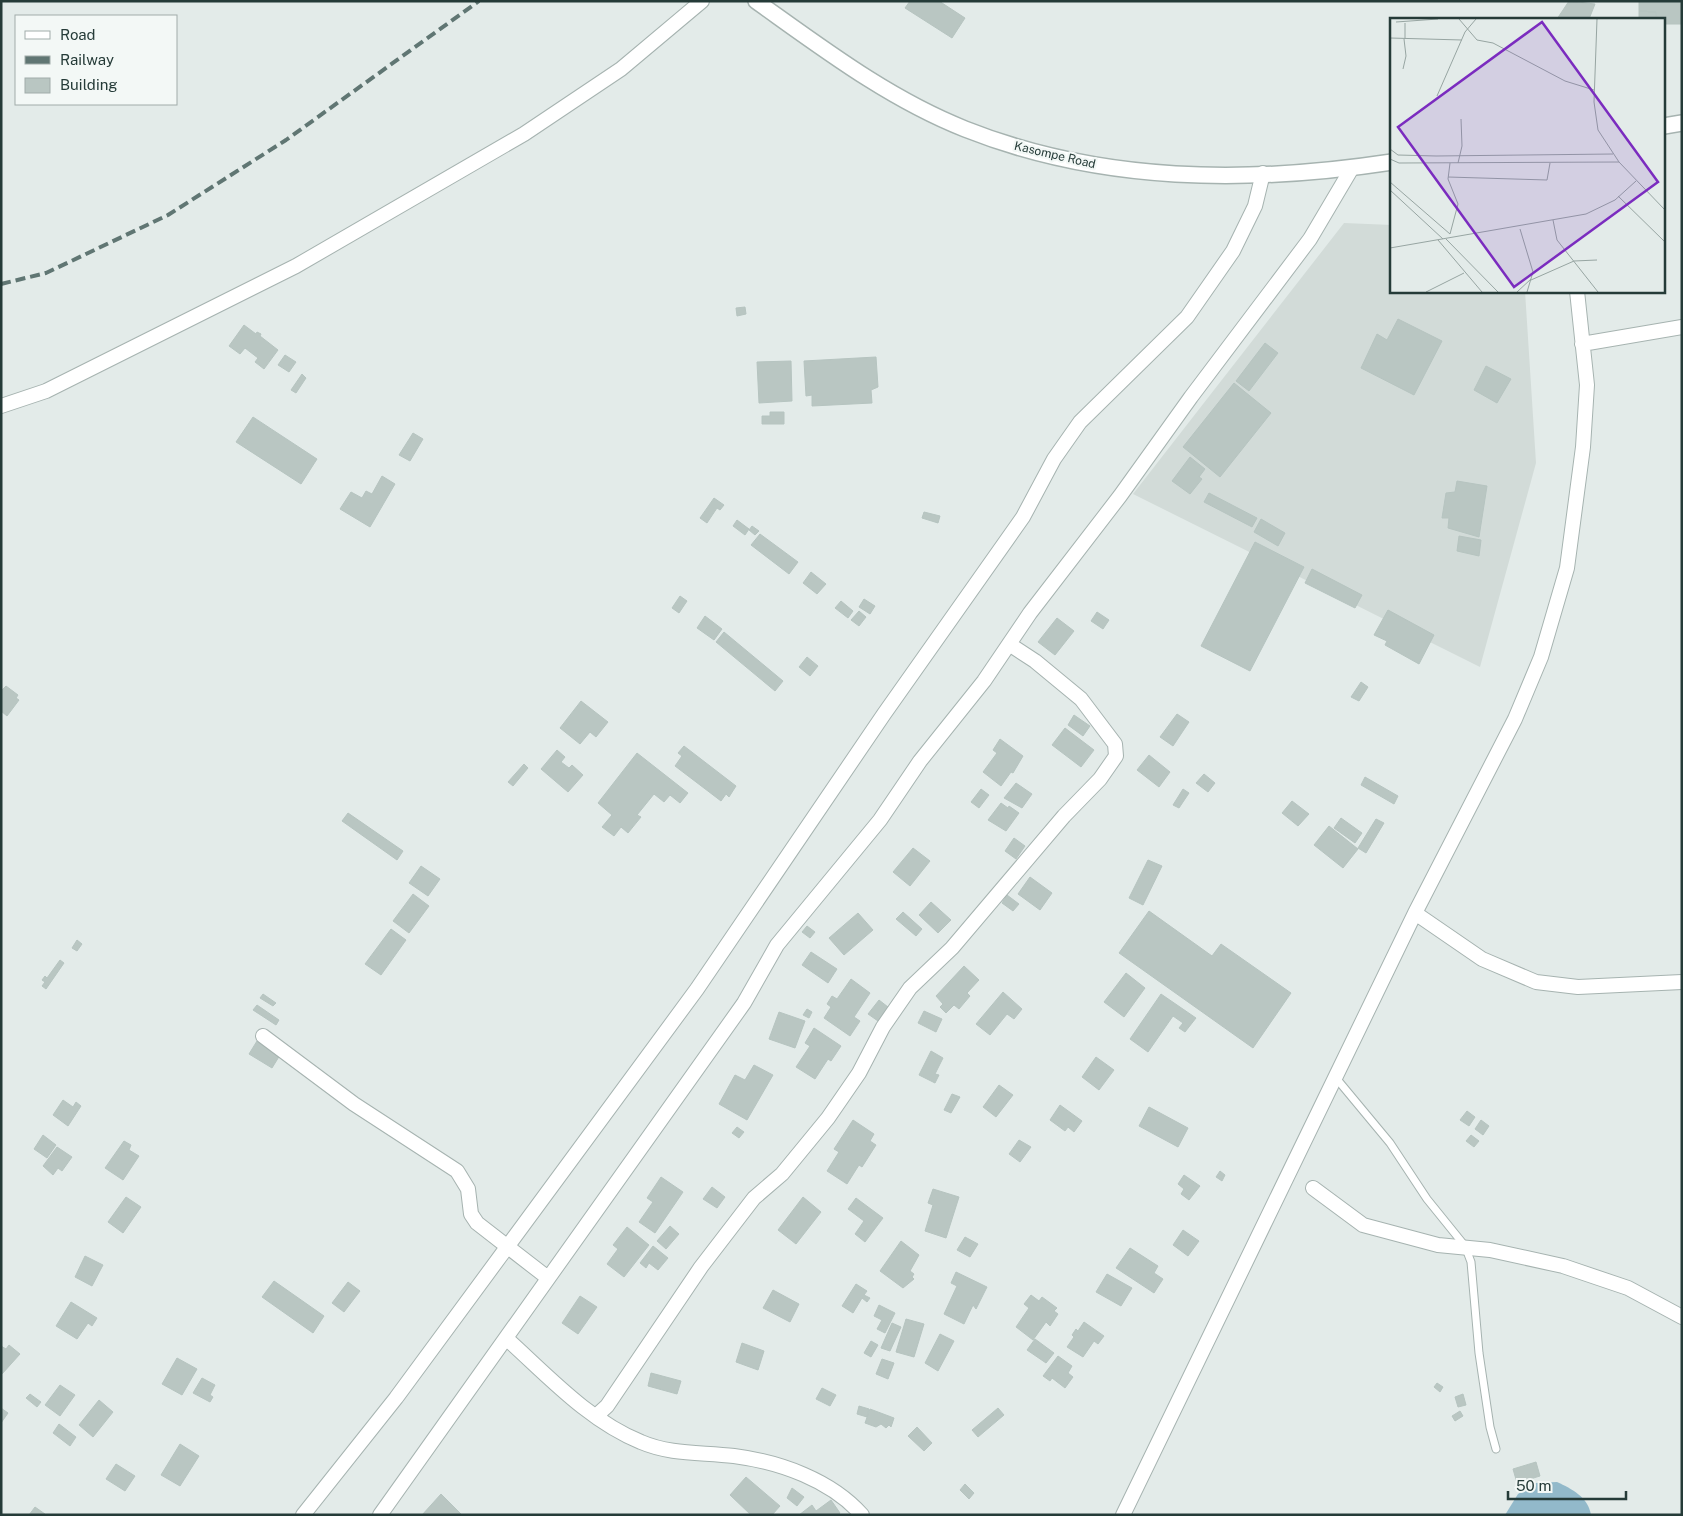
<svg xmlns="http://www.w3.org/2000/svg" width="1683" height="1516" font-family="'Public Sans',sans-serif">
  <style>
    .built { fill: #d2dbd8 }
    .water { fill: #92b9ca }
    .building { fill: #b9c6c2; stroke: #b6c4c0 }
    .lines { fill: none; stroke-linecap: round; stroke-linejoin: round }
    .service-casing { stroke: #a6b3b0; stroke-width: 9 }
    .minor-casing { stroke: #a6b3b0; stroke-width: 16 }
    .tertiary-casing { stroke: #a6b3b0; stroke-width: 18 }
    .service { stroke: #fff; stroke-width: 7 }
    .minor { stroke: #fff; stroke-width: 14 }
    .tertiary { stroke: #fff; stroke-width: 15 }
    .rail { stroke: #607673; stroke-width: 4; stroke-dasharray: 10 5; stroke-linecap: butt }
    .labels { text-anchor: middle; stroke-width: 4.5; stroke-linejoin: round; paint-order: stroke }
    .street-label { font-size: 12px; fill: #253b38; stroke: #f3f8f6 }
    .inset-road { fill: none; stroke: #97a5a2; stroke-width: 1 }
    .view { fill: #7b2cbf; fill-opacity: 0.15; stroke: #7b2cbf; stroke-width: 2.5 }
    .inset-edge { fill: none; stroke: #253b38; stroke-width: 2.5 }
  </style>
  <rect width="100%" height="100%" fill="#e3ebe9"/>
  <!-- built -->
  <path class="built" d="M 1344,223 L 1392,225 L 1392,291 L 1525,291 L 1536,463 L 1480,667 L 1133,494 Z"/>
  <!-- water -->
  <path class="water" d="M 1557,1482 C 1572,1489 1588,1497 1591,1515 L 1505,1515 L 1518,1494 L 1535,1483 Z"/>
  <!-- building -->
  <path class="building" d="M 910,1 L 939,1 L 965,18 L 952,38 L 905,8 Z
    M 1569,1 L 1595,4 L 1589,19 L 1557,19 Z
    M 1639,1 L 1682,1 L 1681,24 L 1664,24 L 1664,19 L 1657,19 L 1656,12 L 1639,11 Z
    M 1639,11 L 1656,12 L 1656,19 L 1639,19 Z
    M 745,307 L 746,314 L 737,316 L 736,308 Z
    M 1398,319 L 1442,341 L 1414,395 L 1361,368 L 1377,334 L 1387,340 Z
    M 244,325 L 256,334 L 257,332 L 261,334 L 260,336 L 278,350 L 264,369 L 255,362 L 258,358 L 245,348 L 240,354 L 229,346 Z
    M 1265,343 L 1278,353 L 1249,391 L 1236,381 Z
    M 285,355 L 296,362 L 289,372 L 278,365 Z
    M 876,357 L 878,387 L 871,390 L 872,403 L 812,406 L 812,395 L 806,396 L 804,361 Z
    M 791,361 L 792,401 L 759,403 L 757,362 Z
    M 1486,366 L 1511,379 L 1497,403 L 1474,390 Z
    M 302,374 L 306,378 L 296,393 L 291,390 Z
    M 1234,383 L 1271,413 L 1220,477 L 1183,447 Z
    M 770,412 L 784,412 L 784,424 L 762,424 L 762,416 L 770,416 Z
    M 253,417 L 317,459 L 301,484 L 236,442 Z
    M 413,433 L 423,439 L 410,461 L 399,455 Z
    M 1190,457 L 1205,469 L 1199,477 L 1202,479 L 1190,494 L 1172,481 Z
    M 382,476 L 395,484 L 370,527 L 340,509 L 351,492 L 362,498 L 366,491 L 372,494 Z
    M 1457,481 L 1487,486 L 1479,537 L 1448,528 L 1449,518 L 1442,518 L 1446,493 L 1455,492 Z
    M 1209,493 L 1257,518 L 1252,527 L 1204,502 Z
    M 714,498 L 724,505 L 720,510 L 717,508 L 707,523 L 700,518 Z
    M 924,512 L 940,516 L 938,523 L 922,518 Z
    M 1261,519 L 1285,533 L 1278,546 L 1254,532 Z
    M 737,520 L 749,529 L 745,535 L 733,526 Z
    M 752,526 L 759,531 L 755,535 L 749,530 Z
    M 760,534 L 798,562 L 789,574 L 751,545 Z
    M 1459,536 L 1481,540 L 1479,556 L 1457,551 Z
    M 1255,542 L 1304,567 L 1250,671 L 1201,646 Z
    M 1312,569 L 1362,595 L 1355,608 L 1305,583 Z
    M 811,572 L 826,584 L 817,594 L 803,583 Z
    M 680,596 L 687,601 L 679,613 L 672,608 Z
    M 864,599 L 875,606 L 870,614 L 859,607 Z
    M 841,601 L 853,611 L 848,618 L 835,608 Z
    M 1388,610 L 1434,635 L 1419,664 L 1385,645 L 1387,641 L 1374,635 Z
    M 859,611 L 866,617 L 859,626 L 851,620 Z
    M 1097,612 L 1109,620 L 1103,629 L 1091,621 Z
    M 705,616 L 722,629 L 714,640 L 697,628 Z
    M 1057,618 L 1074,631 L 1055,655 L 1038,642 Z
    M 724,632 L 783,681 L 775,691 L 716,642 Z
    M 807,657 L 818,666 L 810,676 L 799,667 Z
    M 1361,682 L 1368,687 L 1359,701 L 1351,697 Z
    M 6,686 L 18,695 L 16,698 L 19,700 L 7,716 L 1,711 L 1,691 Z
    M 581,701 L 608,722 L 596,737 L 590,732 L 580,744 L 560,728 Z
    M 1177,714 L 1189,722 L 1173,746 L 1160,737 Z
    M 1074,715 L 1090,726 L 1083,736 L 1068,725 Z
    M 1065,728 L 1094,750 L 1081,767 L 1052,745 Z
    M 1000,739 L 1023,756 L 1013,773 L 1011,772 L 1001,786 L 983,772 L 997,753 L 993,750 Z
    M 684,746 L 736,786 L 729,797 L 726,794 L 721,801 L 675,766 L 682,756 L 678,753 Z
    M 557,750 L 565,757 L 561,762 L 569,768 L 572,765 L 583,775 L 568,792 L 541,769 Z
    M 637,753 L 688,793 L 680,803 L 670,795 L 664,802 L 654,794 L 637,815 L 641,817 L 628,833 L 621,827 L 614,836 L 602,827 L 612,815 L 598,803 Z
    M 1149,755 L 1170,772 L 1159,787 L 1137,770 Z
    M 524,764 L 528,768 L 513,786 L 508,782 Z
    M 1204,774 L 1215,783 L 1208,792 L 1196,783 Z
    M 1365,777 L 1398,796 L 1394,804 L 1361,785 Z
    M 1016,783 L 1032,794 L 1022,808 L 1004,798 Z
    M 981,789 L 989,795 L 979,808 L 971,802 Z
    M 1183,789 L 1189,793 L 1179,808 L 1173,805 Z
    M 1292,801 L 1309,814 L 1298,826 L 1282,813 Z
    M 1001,803 L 1008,808 L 1009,806 L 1019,813 L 1006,831 L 988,820 Z
    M 348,813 L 403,851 L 397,860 L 342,821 Z
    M 1341,818 L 1362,833 L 1355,843 L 1334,828 Z
    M 1376,819 L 1384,823 L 1366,853 L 1358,848 Z
    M 1329,826 L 1358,849 L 1343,868 L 1314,845 Z
    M 1014,838 L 1025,846 L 1016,859 L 1005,851 Z
    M 913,848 L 930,861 L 910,886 L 893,872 Z
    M 1148,860 L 1162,866 L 1143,905 L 1129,898 Z
    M 421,866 L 440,879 L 428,896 L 409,883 Z
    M 1030,877 L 1052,893 L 1040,910 L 1018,894 Z
    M 413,894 L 429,906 L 409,933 L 393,921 Z
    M 1007,895 L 1019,904 L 1013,911 L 1002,903 Z
    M 931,902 L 951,920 L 938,933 L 919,915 Z
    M 1149,911 L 1212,956 L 1221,944 L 1291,993 L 1253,1048 L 1119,953 Z
    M 903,912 L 922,929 L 916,936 L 896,919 Z
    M 858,913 L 873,930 L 844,955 L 829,938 Z
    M 807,926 L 815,932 L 810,938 L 802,932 Z
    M 391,929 L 406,940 L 381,975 L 365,964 Z
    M 77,940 L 82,944 L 77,951 L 72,948 Z
    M 811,952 L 837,969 L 828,983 L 802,965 Z
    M 60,960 L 64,963 L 46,989 L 42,986 L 45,982 L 42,980 L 45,976 L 47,978 Z
    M 964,966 L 979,980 L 967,993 L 970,996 L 959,1009 L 954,1005 L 946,1013 L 940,1007 L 943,1004 L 936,996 Z
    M 1126,973 L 1145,988 L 1124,1017 L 1104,1002 Z
    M 851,979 L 870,993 L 854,1017 L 860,1021 L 850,1036 L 824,1018 L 831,1007 L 827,1004 L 832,996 L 837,999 Z
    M 1003,992 L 1022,1009 L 1014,1019 L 1007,1014 L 990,1035 L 976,1024 Z
    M 263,994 L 276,1003 L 273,1006 L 260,998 Z
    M 1161,994 L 1196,1018 L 1185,1032 L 1179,1028 L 1183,1023 L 1173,1016 L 1148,1052 L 1130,1039 Z
    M 879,1000 L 888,1007 L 878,1021 L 868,1014 Z
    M 257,1005 L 279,1020 L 276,1025 L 253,1010 Z
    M 807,1009 L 812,1012 L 809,1018 L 803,1015 Z
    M 924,1011 L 942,1019 L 936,1032 L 918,1023 Z
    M 779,1012 L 805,1021 L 795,1048 L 769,1039 Z
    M 814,1028 L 841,1046 L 831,1061 L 828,1059 L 815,1079 L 796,1067 L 810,1046 L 805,1043 Z
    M 257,1041 L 280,1055 L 272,1068 L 249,1054 Z
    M 931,1051 L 943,1058 L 935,1074 L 939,1075 L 935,1083 L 919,1075 Z
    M 1096,1057 L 1114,1070 L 1099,1090 L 1082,1077 Z
    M 754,1065 L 773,1075 L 747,1120 L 719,1104 L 735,1075 L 745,1080 Z
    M 999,1085 L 1013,1095 L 996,1117 L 983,1107 Z
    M 952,1094 L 960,1097 L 951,1113 L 944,1110 Z
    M 63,1100 L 73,1107 L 76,1102 L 81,1106 L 68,1126 L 53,1115 Z
    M 1060,1105 L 1082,1121 L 1074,1132 L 1068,1127 L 1065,1131 L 1050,1120 Z
    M 1149,1107 L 1188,1128 L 1178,1147 L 1139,1126 Z
    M 1467,1111 L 1475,1117 L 1469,1126 L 1460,1120 Z
    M 853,1120 L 874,1134 L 870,1141 L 876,1145 L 862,1167 L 859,1165 L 847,1184 L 827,1171 L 839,1152 L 834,1149 Z
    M 1481,1120 L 1489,1126 L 1483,1135 L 1475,1129 Z
    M 737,1127 L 744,1132 L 739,1138 L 732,1133 Z
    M 43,1135 L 56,1145 L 47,1158 L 34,1149 Z
    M 1471,1135 L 1479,1141 L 1474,1147 L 1466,1141 Z
    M 1019,1140 L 1031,1147 L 1020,1162 L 1009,1154 Z
    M 124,1141 L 131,1145 L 129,1150 L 139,1156 L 123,1180 L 105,1168 Z
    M 57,1147 L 72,1157 L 62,1171 L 58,1168 L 53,1175 L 43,1166 Z
    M 1220,1171 L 1225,1175 L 1222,1181 L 1216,1177 Z
    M 1184,1175 L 1200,1186 L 1189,1200 L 1181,1194 L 1184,1189 L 1178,1184 Z
    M 661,1177 L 683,1192 L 655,1233 L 639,1222 L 653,1202 L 647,1198 Z
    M 712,1187 L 725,1197 L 717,1208 L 703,1199 Z
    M 933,1189 L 959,1197 L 946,1238 L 925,1231 L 933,1205 L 928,1203 Z
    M 126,1197 L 141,1207 L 123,1233 L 108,1222 Z
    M 803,1197 L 821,1212 L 796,1244 L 778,1230 Z
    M 856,1198 L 883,1218 L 865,1242 L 855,1234 L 864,1221 L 848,1209 Z
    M 670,1226 L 679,1234 L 666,1249 L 657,1241 Z
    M 627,1227 L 649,1245 L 624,1277 L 607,1264 L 618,1249 L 613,1245 Z
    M 1183,1230 L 1199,1241 L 1188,1256 L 1173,1245 Z
    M 965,1237 L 978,1244 L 970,1257 L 957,1250 Z
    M 901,1241 L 919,1255 L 910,1271 L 914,1274 L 912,1277 L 914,1279 L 903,1288 L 880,1271 Z
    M 653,1246 L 668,1258 L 658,1270 L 649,1263 L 646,1268 L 640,1263 Z
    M 1130,1248 L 1158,1266 L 1154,1273 L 1163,1279 L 1154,1293 L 1116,1268 Z
    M 85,1256 L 103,1265 L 92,1286 L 75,1277 Z
    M 956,1272 L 987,1287 L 976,1309 L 973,1305 L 964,1324 L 944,1314 L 957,1286 L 951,1283 Z
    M 1107,1274 L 1132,1288 L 1121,1306 L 1096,1292 Z
    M 274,1281 L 324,1316 L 313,1333 L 262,1297 Z
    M 348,1282 L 360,1291 L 344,1312 L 332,1303 Z
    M 856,1284 L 867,1291 L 864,1295 L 870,1298 L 867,1302 L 862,1298 L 853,1313 L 842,1306 Z
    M 773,1290 L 799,1304 L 790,1322 L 763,1308 Z
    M 1031,1295 L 1039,1301 L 1042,1297 L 1057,1308 L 1054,1311 L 1058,1314 L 1050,1326 L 1046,1322 L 1033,1340 L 1016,1327 L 1029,1308 L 1024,1304 Z
    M 580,1296 L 597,1307 L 578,1334 L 562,1323 Z
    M 71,1302 L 97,1318 L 92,1326 L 88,1323 L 77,1339 L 56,1326 Z
    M 879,1305 L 895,1313 L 885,1333 L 877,1329 L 882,1320 L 874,1316 Z
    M 906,1319 L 924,1324 L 914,1357 L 896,1352 Z
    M 1084,1322 L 1104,1336 L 1098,1344 L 1094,1341 L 1083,1357 L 1067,1347 L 1074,1337 L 1072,1335 L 1076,1329 L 1078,1331 Z
    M 892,1323 L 901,1327 L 890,1351 L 881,1348 Z
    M 940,1334 L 954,1341 L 938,1371 L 925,1363 Z
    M 1035,1339 L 1054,1353 L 1046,1363 L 1027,1350 Z
    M 871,1341 L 878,1345 L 871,1357 L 864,1353 Z
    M 742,1343 L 764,1351 L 758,1370 L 736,1362 Z
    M 9,1345 L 20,1354 L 2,1374 L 1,1346 L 6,1349 Z
    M 1058,1356 L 1072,1366 L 1068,1373 L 1073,1377 L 1065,1388 L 1052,1378 L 1050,1381 L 1043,1376 Z
    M 177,1358 L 197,1369 L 182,1395 L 162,1384 Z
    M 882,1359 L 894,1363 L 888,1379 L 876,1374 Z
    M 651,1373 L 681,1381 L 677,1394 L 648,1386 Z
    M 202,1378 L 215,1385 L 210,1395 L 213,1397 L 210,1402 L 193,1393 Z
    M 1437,1383 L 1443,1387 L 1440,1392 L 1434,1387 Z
    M 60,1385 L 75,1395 L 60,1416 L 45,1405 Z
    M 822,1388 L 836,1395 L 830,1406 L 816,1399 Z
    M 30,1394 L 41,1402 L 37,1407 L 26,1398 Z
    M 1463,1394 L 1466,1405 L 1458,1407 L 1455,1397 Z
    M 99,1400 L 113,1412 L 93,1437 L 79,1425 Z
    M 859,1406 L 869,1409 L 867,1417 L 857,1414 Z
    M 1,1408 L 8,1413 L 1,1423 Z
    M 998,1408 L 1004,1415 L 978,1437 L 972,1430 Z
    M 870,1409 L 894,1418 L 891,1427 L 889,1425 L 886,1428 L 881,1424 L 876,1427 L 865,1423 Z
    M 1460,1411 L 1463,1416 L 1455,1421 L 1452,1416 Z
    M 59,1424 L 76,1437 L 70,1446 L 53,1433 Z
    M 917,1427 L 932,1443 L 924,1451 L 908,1436 Z
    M 180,1444 L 199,1456 L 180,1486 L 161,1475 Z
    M 1536,1462 L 1540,1476 L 1517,1483 L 1513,1469 Z
    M 116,1464 L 135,1476 L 125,1491 L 106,1479 Z
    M 746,1477 L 780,1506 L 772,1515 L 751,1515 L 730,1495 Z
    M 965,1484 L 974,1493 L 969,1499 L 960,1490 Z
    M 792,1488 L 804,1497 L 797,1506 L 787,1498 Z
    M 441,1494 L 462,1515 L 422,1515 Z
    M 831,1500 L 840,1513 L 838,1515 L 799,1515 L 812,1505 L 816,1511 Z
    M 35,1507 L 45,1514 L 45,1515 L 29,1515 Z"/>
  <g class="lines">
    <defs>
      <path id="service" d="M 1336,1078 L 1390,1143 L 1427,1199 L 1465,1246 L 1471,1262 L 1479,1353 L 1490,1427 L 1496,1449"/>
      <path id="minor" d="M 1582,344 L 1682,327
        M 1,406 L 46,391 L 296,266 L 524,134 L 621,69 L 702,1
        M 1415,913 L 1482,959 L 1536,982 L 1578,987 L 1682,982
        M 263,1036 L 354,1104 L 457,1171 L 468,1189 L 471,1214 L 477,1223 L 548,1278
        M 1313,1188 L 1363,1225 L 1438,1245 L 1490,1250 L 1563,1266 L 1628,1288 L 1682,1317
        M 507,1339 C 548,1376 589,1421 641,1442 C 671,1455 703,1452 734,1456 C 780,1462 831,1480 862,1515
        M 596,1416 L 607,1406 L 701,1267 L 754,1198 L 782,1174 L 828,1118 L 859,1073 L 883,1027 L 910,988 L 952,948 L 1064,816 L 1100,779 L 1116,756 L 1115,744 L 1081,699 L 1035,661 L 1009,644
        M 303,1515 L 396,1398 L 697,989 L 884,714 L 1023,517 L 1054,459 L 1080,422 L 1187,317 L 1233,251 L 1255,206 L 1263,173
        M 380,1515 L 744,1003 L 777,945 L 880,820 L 920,761 L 984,681 L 1030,613 L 1120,496 L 1191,397 L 1310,239 L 1352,168
        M 1123,1515 L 1415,913 L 1515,719 L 1541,657 L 1567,568 L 1583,447 L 1587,385 L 1577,291"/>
      <path id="tertiary" d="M 756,1 C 822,48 889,99 965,129 C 1101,183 1248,184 1392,162
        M 1664,126 L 1682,123"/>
    </defs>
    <!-- service casing -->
    <use href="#service" class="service-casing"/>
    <!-- minor casing -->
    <use href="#minor" class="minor-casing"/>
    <!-- tertiary casing -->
    <use href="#tertiary" class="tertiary-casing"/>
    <!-- service -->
    <use href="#service" class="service"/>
    <!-- minor -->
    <use href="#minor" class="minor"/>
    <!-- tertiary -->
    <use href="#tertiary" class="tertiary"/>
    <!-- rail -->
    <path class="rail" d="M 1,284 L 46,273 L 168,215 L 286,140 L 479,1"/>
  </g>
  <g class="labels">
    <!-- street labels -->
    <g class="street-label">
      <text transform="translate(1055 155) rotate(13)" y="4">Kasompe Road</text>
    </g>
  </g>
  <!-- overview -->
  <g transform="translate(1390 18)">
    <rect width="275" height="275" fill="#e3ebe9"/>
    <path class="inset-road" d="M 69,1 L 87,22 L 103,25 L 175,63 L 204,72M 207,1 L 204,84 L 208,112 L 229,144 L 275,192M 6,4 L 48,1M 15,5 L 15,21M 0,20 L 72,22M 13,51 L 16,38 L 14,21M 47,78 L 75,14 L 86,1M 0,131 L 8,137 L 46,138 L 223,136M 0,141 L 9,145 L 229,144M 60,145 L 58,161 L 68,186 L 60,216M 68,145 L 72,128 L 71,101M 58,159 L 157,162 L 160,145M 0,164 L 60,216M 0,172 L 53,221M 228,178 L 275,224M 163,202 L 167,222 L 208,274M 130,211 L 143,254 L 137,274M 56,221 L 108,274M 48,222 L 92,274M 0,230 L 196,196 L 225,182 L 246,163M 141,262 L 184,243 L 207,242M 36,274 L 74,255M 127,274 L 141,261"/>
    <path class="view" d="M 152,4 L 268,164 L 124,269 L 8,109 Z"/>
    <rect width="275" height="275" class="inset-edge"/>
  </g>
  <!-- border -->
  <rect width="1683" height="1516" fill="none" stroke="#253b38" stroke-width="5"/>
  <!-- legend -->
  <rect x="15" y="15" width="162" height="90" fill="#f3f8f6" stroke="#a1acaa"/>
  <rect x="25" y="31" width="25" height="8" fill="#ffffff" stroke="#a1acaa"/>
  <text x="60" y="40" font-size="15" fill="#253b38">Road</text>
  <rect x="25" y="56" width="25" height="8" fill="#607673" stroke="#a1acaa"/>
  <text x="60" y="65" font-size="15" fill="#253b38">Railway</text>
  <rect x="25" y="78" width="25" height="15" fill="#b9c6c2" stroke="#a1acaa"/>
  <text x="60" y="90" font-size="15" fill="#253b38">Building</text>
  <!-- scale -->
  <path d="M1508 1491v8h118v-8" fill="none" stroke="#253b38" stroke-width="2.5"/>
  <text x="1516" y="1491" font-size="15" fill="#253b38" stroke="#f3f8f6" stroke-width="4" paint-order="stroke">50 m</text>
</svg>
